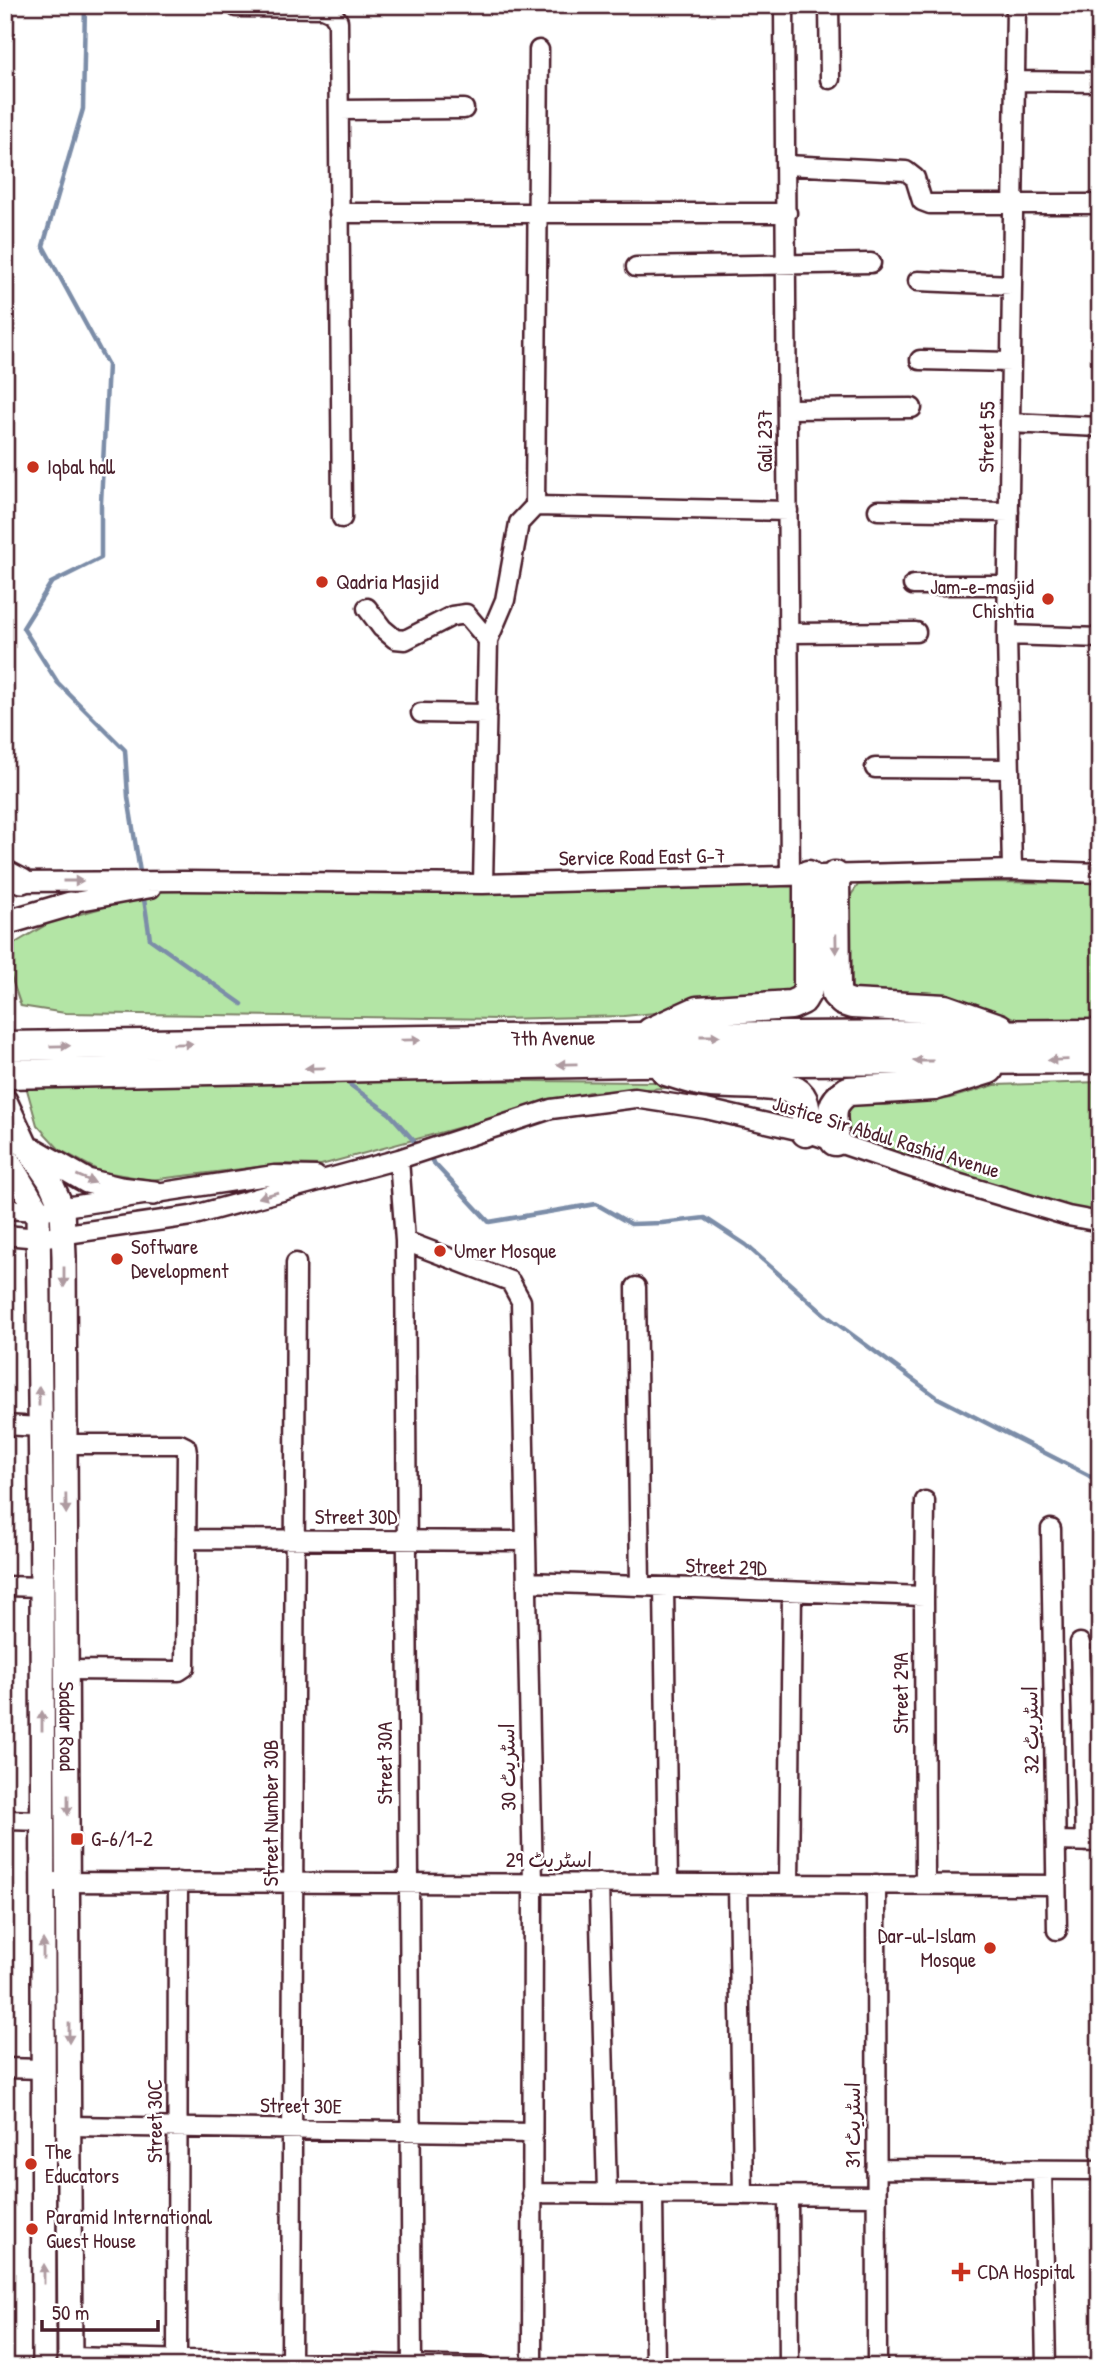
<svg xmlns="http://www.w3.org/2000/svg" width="1105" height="2372" font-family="'Patrick Hand','Playpen Sans Arabic',sans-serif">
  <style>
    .green { fill: #b3e5a5; stroke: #7e8268; stroke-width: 2 }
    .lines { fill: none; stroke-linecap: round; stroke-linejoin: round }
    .stream { stroke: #7b8da8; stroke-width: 4.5 }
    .minor-casing { stroke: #4a1f2b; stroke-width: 23 }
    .tertiary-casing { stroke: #4a1f2b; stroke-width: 28 }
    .primary-casing { stroke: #4a1f2b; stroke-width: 33 }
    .minor { stroke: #fff; stroke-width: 18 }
    .tertiary { stroke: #fff; stroke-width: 23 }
    .primary { stroke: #fff; stroke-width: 28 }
    .oneway { fill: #ae9aa0 }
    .poi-dot { fill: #c8321e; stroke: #fff; stroke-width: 2.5 }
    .labels { text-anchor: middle; stroke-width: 5; stroke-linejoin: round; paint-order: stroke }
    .street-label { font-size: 21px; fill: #4a1f2b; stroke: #fff }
    .poi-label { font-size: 21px; fill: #4a1f2b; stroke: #fff; text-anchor: start }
  </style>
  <rect width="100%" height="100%" fill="#fff"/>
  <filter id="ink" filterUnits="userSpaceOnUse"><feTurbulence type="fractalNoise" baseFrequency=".0143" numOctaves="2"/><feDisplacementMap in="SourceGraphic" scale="14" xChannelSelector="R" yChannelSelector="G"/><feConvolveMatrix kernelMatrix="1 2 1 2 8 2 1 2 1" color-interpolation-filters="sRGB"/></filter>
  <g filter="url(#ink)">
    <!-- green -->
    <path class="green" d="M 801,882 L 800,983 L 792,997 L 715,998 L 655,1013 L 624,1016 L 500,1019 L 65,1013 L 21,1006 L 7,965 L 10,946 L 51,922 L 185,885 Z
      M 989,882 L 1100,883 L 1100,1020 L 1017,1019 L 962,1000 L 861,995 L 852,989 L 851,895 L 858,885 Z
      M 386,1080 L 656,1082 L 666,1088 L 590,1092 L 321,1165 L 282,1164 L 150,1180 L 99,1171 L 60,1150 L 37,1125 L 26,1086 Z
      M 1100,1082 L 1100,1218 L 990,1192 L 850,1138 L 841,1123 L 854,1104 L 885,1105 L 947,1099 L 995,1085 Z"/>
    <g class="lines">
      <!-- stream -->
      <path class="stream" d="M 85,5 L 83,109 L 43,246 L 108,365 L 101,503 L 101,558 L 51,583 L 23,628 L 58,683 L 125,750 L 128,797 L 140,872
        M 144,899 L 150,939 L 242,1004
        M 349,1084 L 390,1114 L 414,1141
        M 432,1161 L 489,1222 L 596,1204 L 631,1224 L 662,1223 L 705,1218 L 746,1245 L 824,1314 L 938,1398 L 1088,1475 L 1100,1484"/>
      <defs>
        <path id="minor" d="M 236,5 L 237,7 L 323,8 L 332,12 L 338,21 L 342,518
          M 784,5 L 790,876
          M 829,5 L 830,79
          M 1015,81 L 1100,82
          M 339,110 L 464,109
          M 786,165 L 906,171 L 915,178 L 922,201 L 930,204 L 1100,204
          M 339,213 L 787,213
          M 636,267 L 871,263
          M 918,281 L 1012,285
          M 920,360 L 1011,362
          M 787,409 L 912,408
          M 1010,423 L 1100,427
          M 535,506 L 788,511
          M 878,510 L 1009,512
          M 913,585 L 1008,585
          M 367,608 L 382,628 L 395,639 L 405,640 L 452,616 L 466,614 L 488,640
          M 789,633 L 916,632
          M 1007,635 L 1100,638
          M 421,713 L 487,714
          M 875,768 L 1010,769
          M 1012,870 L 1007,635 L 1016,5
          M 12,882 L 185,881 L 483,884 L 1012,870 L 1100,873
          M 483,884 L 488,640 L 505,600 L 519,523 L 535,506 L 539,50
          M 58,905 L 151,888
          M 399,1159 L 405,1241 L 412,2367
          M 5,1209 L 38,1211 L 274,1175 L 316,1176
          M 5,1235 L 39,1238 L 191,1216 L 399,1159 L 551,1109 L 635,1098 L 706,1109 L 806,1132 L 954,1182 L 1068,1216 L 1100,1222
          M 405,1241 L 510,1281 L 521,1301 L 533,1883 L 532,2367
          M 636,1287 L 640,1586
          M 5,1425 L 39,1427
          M 65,1444 L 180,1444 L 186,1447 L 187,1453 L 185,1667 L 179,1671 L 67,1670
          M 1051,1529 L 1057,1930
          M 186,1539 L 526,1541
          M 527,1582 L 924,1596
          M 5,1586 L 42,1587
          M 664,1587 L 668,1884
          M 1080,1643 L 1085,1842
          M 5,1820 L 43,1821
          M 1056,1841 L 1100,1842
          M 43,1882 L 1056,1885
          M 599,1883 L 607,2193
          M 738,1884 L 743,2195
          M 789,1884 L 792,1592
          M 876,1884 L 877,2367
          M 925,1884 L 924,1596 L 925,1501
          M 5,2068 L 43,2069
          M 69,2126 L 532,2133
          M 876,2169 L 1100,2170
          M 1042,2170 L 1046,2367
          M 532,2193 L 876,2196
          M 653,2194 L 655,2367
          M 788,2195 L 789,2367
          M 70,2357 L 486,2367
          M 177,2360 L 178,1882
          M 291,2364 L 296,1263"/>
        <g id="tertiary">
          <path d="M 5,872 L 22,881"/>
          <path d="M 5,923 L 70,904"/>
          <path id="s1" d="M 5,1101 L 26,1146 L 50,1181 L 62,1208 L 64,1256 L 70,2367"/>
          <path d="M 35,1151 L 87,1181 L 120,1189 L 154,1193"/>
          <path d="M 5,1156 L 38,1211 L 42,1587 L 44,2367"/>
        </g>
        <g id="primary">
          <path d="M 835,876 L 836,994 L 843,1001 L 852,1004 L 945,1009 L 999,1028"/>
          <path d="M 651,1032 L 697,1011 L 791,1005 L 802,1000 L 808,990 L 808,875"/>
          <path id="s2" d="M 5,1046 L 642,1037 L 1100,1034"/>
          <path d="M 666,1071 C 678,1075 690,1079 703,1082 C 725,1086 778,1082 795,1091 C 809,1099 805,1119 806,1132"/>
          <path d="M 5,1074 L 635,1062 L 1100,1059"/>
          <path d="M 835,1141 C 833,1118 826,1105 848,1091 L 934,1086 L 989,1069"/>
        </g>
      </defs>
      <!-- minor casing -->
      <use href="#minor" class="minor-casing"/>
      <!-- tertiary casing -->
      <use href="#tertiary" class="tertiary-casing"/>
      <!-- primary casing -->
      <use href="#primary" class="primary-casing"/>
      <!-- minor -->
      <use href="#minor" class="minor"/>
      <!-- tertiary -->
      <use href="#tertiary" class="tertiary"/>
      <!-- primary -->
      <use href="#primary" class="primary"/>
    </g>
    <!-- one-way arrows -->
    <defs><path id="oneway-solid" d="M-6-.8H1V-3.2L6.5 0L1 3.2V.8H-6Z" transform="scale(1.75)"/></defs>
    <g class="oneway">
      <use href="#oneway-solid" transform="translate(73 881)"/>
      <use href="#oneway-solid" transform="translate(836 944) rotate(89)"/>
      <use href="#oneway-solid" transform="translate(710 1036)"/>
      <use href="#oneway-solid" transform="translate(411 1040) rotate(-1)"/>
      <use href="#oneway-solid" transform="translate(183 1044) rotate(-1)"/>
      <use href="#oneway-solid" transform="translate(60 1046) rotate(-1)"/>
      <use href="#oneway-solid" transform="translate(1058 1060) rotate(178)"/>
      <use href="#oneway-solid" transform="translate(923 1061) rotate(180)"/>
      <use href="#oneway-solid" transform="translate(567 1064) rotate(179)"/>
      <use href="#oneway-solid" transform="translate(315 1068) rotate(179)"/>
      <use href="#oneway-solid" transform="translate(86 1179) rotate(23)"/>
      <use href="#oneway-solid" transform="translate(268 1195) rotate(164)"/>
      <use href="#oneway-solid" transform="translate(64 1277) rotate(90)"/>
      <use href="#oneway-solid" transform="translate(39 1396) rotate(-90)"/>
      <use href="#oneway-solid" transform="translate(66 1504) rotate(89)"/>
      <use href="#oneway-solid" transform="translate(42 1721) rotate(-90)"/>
      <use href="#oneway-solid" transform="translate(68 1805) rotate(90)"/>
      <use href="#oneway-solid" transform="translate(43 1949) rotate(-90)"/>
      <use href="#oneway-solid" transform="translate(69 2033) rotate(90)"/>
      <use href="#oneway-solid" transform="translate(44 2274) rotate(-90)"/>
    </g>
  </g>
  <!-- markers -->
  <g class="poi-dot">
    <circle cx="33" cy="467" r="7"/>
    <circle cx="322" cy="582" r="7"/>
    <circle cx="1048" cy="599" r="7"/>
    <circle cx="440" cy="1251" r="7"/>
    <circle cx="117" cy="1259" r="7"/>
    <rect x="70" y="1832" width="14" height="14" rx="3.5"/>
    <circle cx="990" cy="1948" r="7"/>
    <circle cx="31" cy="2164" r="7"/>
    <circle cx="32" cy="2229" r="7"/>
    <path d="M957.5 2261.5h7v7h7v7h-7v7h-7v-7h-7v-7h7z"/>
  </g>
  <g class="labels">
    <!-- street labels -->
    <g class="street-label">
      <text transform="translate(987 437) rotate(-89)" y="7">Street 55</text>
      <text transform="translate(765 441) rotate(-90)" y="7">Gali 237</text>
      <text transform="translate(642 857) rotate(-1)" y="7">Service Road East G-7</text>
      <text dy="7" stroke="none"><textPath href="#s2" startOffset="548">7th Avenue</textPath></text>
      <text transform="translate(886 1137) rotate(17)" y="7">Justice Sir Abdul Rashid Avenue</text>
      <text x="356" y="1524">Street 30D</text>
      <text transform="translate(726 1567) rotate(2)" y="7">Street 29D</text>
      <text transform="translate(901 1693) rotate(-90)" y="7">Street 29A</text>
      <text dy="7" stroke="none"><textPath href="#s1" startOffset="640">Saddar Road</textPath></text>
      <text transform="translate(1031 1730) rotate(-91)" y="7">اسٹریٹ 32</text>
      <text transform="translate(385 1763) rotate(-90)" y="7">Street 30A</text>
      <text transform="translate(508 1767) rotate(-91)" y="7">اسٹریٹ 30</text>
      <text transform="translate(271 1813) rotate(-90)" y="7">Street Number 30B</text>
      <text x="549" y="1867">اسٹریٹ 29</text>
      <text transform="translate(301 2106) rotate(1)" y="7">Street 30E</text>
      <text transform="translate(155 2121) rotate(-90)" y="7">Street 30C</text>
      <text transform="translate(853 2125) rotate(-90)" y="7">اسٹریٹ 31</text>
    </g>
    <!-- poi labels -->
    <g class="poi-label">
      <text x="47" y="474">Iqbal hall</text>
      <text x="336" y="589">Qadria Masjid</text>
      <text x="1034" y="594" text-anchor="end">Jam-e-masjid<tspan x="1034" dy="24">Chishtia</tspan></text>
      <text x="131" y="1254">Software<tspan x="131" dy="24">Development</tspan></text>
      <text x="454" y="1258">Umer Mosque</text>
      <text x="91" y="1846">G-6/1-2</text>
      <text x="976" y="1943" text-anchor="end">Dar-ul-Islam<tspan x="976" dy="24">Mosque</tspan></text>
      <text x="45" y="2159">The<tspan x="45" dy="24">Educators</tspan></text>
      <text x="46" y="2224">Paramid International<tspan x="46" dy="24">Guest House</tspan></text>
      <text x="977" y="2279">CDA Hospital</text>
    </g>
  </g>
  <!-- margin -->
  <rect width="1105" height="2372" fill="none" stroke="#fff" stroke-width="28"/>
  <rect x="14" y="14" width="1077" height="2344" fill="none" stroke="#4a1f2b" stroke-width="2.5" filter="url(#ink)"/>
  <!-- scale -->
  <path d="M42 2320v10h116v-10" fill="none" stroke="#4a1f2b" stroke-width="3.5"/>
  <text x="52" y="2320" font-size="21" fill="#4a1f2b" stroke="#ffffff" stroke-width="5" paint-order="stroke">50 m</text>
</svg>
